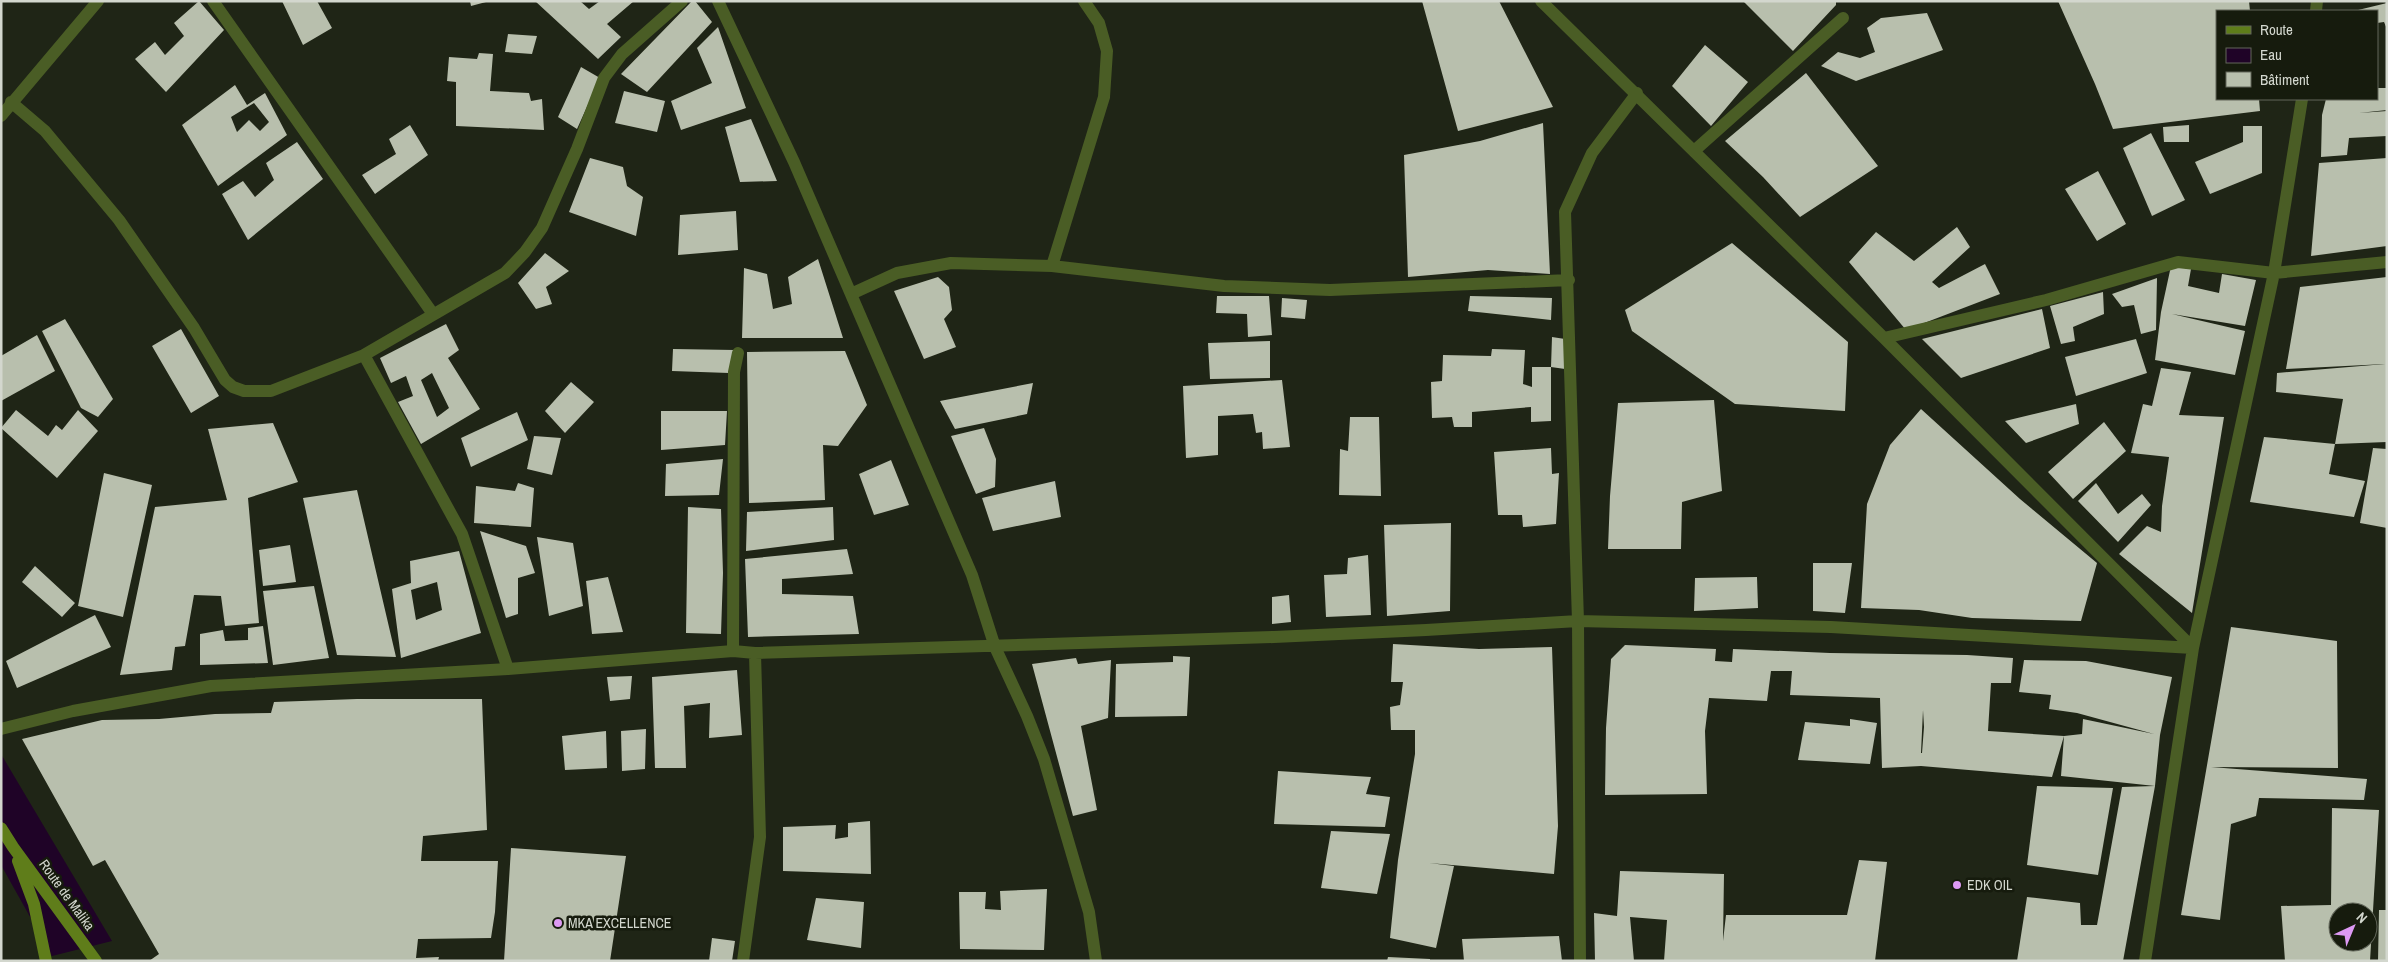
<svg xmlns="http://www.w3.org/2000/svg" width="2388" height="962" font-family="'Archivo Narrow',sans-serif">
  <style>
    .water { fill: #1f0327 }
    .building { fill: #b8bfad; fill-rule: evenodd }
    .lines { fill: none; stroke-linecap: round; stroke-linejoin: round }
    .street { stroke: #4a5d25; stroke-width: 12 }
    .secondary { stroke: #5f7d1a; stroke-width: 12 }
    .poi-dot { fill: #dd99f3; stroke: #161b0d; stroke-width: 2 }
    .labels { text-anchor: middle; stroke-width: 5; stroke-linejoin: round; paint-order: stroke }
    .poi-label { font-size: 14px; fill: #d3d7ce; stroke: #161b0d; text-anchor: start }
    .street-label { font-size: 14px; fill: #d3d7ce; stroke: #161b0d }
  </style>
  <rect width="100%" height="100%" fill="#1f2516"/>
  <!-- water -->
  <path class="water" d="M 1,754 L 112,941 L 52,956 L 1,865 Z"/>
  <!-- building -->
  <path class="building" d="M 199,1 L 224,30 L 166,92 L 135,59 L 155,42 L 165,55 L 184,36 L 174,23 Z
    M 282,1 L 317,1 L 332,28 L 303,45 Z
    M 470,1 L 486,1 L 486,2 L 471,6 Z
    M 535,1 L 580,1 L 589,9 L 600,1 L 634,1 L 607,24 L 621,37 L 598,59 Z
    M 692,1 L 695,1 L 712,22 L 647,92 L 621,74 Z
    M 1422,1 L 1499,1 L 1553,107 L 1458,131 Z
    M 1743,1 L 1836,1 L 1836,5 L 1793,51 Z
    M 2058,1 L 2249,1 L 2250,11 L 2217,11 L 2217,99 L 2259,99 L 2260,111 L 2113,129 L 2095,84 Z
    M 2387,3 L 2387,29 L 2384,22 L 2377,23 L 2377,11 L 2354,11 Z
    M 1927,13 L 1943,50 L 1856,81 L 1821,66 L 1838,52 L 1860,58 L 1875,52 L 1867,28 L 1881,18 Z
    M 718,27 L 746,108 L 681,130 L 671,101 L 712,83 L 697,48 Z
    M 508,34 L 537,36 L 532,54 L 505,52 Z
    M 1705,45 L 1748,82 L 1711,126 L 1672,86 Z
    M 479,53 L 493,54 L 490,91 L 529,93 L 531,101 L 542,99 L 544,130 L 456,126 L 456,82 L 447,81 L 449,57 L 477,59 Z
    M 581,67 L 600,78 L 577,129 L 558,117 Z
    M 1806,73 L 1878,166 L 1800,217 L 1763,177 L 1725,141 Z
    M 235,85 L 247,105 L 265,93 L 287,135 L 218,186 L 182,125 ZM 254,103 L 269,122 L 260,131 L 249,120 L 237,132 L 231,117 Z
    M 2377,88 L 2387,88 L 2387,110 L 2359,113 L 2387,111 L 2387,136 L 2349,138 L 2347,155 L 2321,157 L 2322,115 L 2326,99 L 2377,99 Z
    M 624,91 L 665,101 L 657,132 L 615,123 Z
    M 751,119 L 777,181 L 740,182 L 725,127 Z
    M 1543,123 L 1550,274 L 1488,270 L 1408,277 L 1404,155 L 1480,141 Z
    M 410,125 L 428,155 L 375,194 L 362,175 L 396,154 L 389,139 Z
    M 2189,125 L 2189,142 L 2164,142 L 2163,127 Z
    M 2243,126 L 2262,126 L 2262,173 L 2210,194 L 2195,162 L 2243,142 Z
    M 2151,133 L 2185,200 L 2152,216 L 2123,148 Z
    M 297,142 L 323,179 L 248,240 L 222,194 L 243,181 L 255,197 L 274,180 L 266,163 Z
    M 590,158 L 623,167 L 627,186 L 643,197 L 636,236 L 569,212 Z
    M 2387,158 L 2387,246 L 2311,256 L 2319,163 Z
    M 2098,171 L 2126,224 L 2097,241 L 2065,189 Z
    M 736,211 L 738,250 L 678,255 L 680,215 Z
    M 1957,227 L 1970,247 L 1932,282 L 1939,288 L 1985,264 L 2000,294 L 1906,330 L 1849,262 L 1876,232 L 1914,261 Z
    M 1732,243 L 1848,342 L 1845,411 L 1735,404 L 1632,331 L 1625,310 Z
    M 545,253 L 569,271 L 546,287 L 552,304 L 536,309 L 518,283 Z
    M 818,259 L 843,338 L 742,338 L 744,268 L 767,274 L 773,309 L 792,304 L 788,277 Z
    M 2171,266 L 2191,269 L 2188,286 L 2219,293 L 2222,274 L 2256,280 L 2245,326 L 2172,314 L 2245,331 L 2235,375 L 2155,360 L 2161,312 Z
    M 938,277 L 949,287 L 952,310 L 944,319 L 956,347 L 924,359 L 894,291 Z
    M 2387,277 L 2387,442 L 2335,444 L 2343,399 L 2276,392 L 2277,373 L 2385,364 L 2286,369 L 2300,287 Z
    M 2157,278 L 2156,330 L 2141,334 L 2134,305 L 2122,307 L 2112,294 Z
    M 2103,292 L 2104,314 L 2073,327 L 2075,341 L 2061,344 L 2050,306 Z
    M 1217,296 L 1269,296 L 1272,335 L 1248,337 L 1247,314 L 1216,313 Z
    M 1470,296 L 1552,298 L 1551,320 L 1468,311 Z
    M 1282,298 L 1307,300 L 1305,319 L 1281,317 Z
    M 2042,309 L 2050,348 L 1961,378 L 1922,339 Z
    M 65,319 L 113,399 L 98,417 L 81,408 L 42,331 Z
    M 446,324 L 459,350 L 448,358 L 480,409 L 421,444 L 398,402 L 413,396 L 406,376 L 391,383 L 380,358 ZM 432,373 L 449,408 L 437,417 L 421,380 Z
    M 181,329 L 219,396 L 191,413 L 152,346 Z
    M 37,335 L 55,371 L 1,401 L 1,356 Z
    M 1552,337 L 1565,339 L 1565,369 L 1551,367 Z
    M 2136,339 L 2147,373 L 2076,396 L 2065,357 Z
    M 1270,341 L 1270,378 L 1210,379 L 1208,343 Z
    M 673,349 L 735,350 L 729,373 L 672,371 Z
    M 1492,349 L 1525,350 L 1523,384 L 1532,387 L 1532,367 L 1551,367 L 1551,421 L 1531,422 L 1531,407 L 1472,412 L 1472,427 L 1454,427 L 1452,417 L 1432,418 L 1431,382 L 1442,381 L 1443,355 L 1491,356 Z
    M 845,351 L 867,405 L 838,446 L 823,445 L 825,500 L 749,503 L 747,352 Z
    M 2161,368 L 2191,372 L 2179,415 L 2224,417 L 2192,613 L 2119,554 L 2147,526 L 2161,532 L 2162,506 L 2169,457 L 2131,453 L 2143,404 L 2152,406 Z
    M 1282,380 L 1290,447 L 1263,449 L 1262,432 L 1256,433 L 1253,414 L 1218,416 L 1218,455 L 1186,458 L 1183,386 Z
    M 571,382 L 594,402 L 565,433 L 545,411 Z
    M 1033,383 L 1027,414 L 955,429 L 940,401 Z
    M 1714,400 L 1722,491 L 1682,502 L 1681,549 L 1608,549 L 1610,496 L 1618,403 Z
    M 2076,404 L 2079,424 L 2026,443 L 2005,421 Z
    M 1921,409 L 2020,499 L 2097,563 L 2081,621 L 1972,618 L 1919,610 L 1861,608 L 1867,504 L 1890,445 Z
    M 16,410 L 48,436 L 56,425 L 62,430 L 78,410 L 98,431 L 57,478 L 1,428 Z
    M 661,411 L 727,411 L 725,445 L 661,450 Z
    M 517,412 L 528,440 L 471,467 L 461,438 Z
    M 1350,417 L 1379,417 L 1381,496 L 1339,495 L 1340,449 L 1348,451 Z
    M 2104,422 L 2126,451 L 2073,499 L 2048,472 Z
    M 273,423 L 298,482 L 248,498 L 259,623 L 225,626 L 221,596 L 194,595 L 185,646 L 175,647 L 172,670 L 120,675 L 155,507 L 227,500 L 208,429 Z
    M 984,428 L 996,459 L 995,487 L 976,494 L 951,436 Z
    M 534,436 L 561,438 L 552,475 L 527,469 Z
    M 2264,437 L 2335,444 L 2329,474 L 2365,481 L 2354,517 L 2250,502 Z
    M 1551,448 L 1552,474 L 1559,473 L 1556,524 L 1523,527 L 1522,515 L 1498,515 L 1494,452 Z
    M 2373,448 L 2387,449 L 2387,528 L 2360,523 Z
    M 723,459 L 719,495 L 665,496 L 666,464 Z
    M 891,460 L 909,505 L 874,515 L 859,474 Z
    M 104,473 L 152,485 L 123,617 L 78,606 Z
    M 1055,481 L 1061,517 L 993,531 L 982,498 Z
    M 518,483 L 534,488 L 531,527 L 474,523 L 476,486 L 515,491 Z
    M 2096,483 L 2118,514 L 2142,494 L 2151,505 L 2118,542 L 2078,501 Z
    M 357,490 L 396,657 L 337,655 L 303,498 Z
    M 688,507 L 721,509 L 723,573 L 721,634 L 686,633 Z
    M 833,507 L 834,540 L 746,551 L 747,512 Z
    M 1451,523 L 1450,611 L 1387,616 L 1384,525 Z
    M 480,531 L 526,546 L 535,573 L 518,578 L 518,614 L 506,618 Z
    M 537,537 L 573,543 L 583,606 L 549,616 Z
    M 290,545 L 296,582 L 263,586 L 259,550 Z
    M 847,549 L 853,574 L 782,579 L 782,594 L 853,596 L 859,634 L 748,637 L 745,559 Z
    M 459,551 L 481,633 L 401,658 L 392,589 L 411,583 L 410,561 ZM 437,582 L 442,610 L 416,620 L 411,590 Z
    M 1368,555 L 1371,615 L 1326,617 L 1324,575 L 1347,574 L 1348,558 Z
    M 1813,563 L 1852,563 L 1845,613 L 1813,611 Z
    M 35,566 L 75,603 L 62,617 L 22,582 Z
    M 608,577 L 623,632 L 592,634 L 586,581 Z
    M 1757,577 L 1758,608 L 1694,611 L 1695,578 Z
    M 314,586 L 329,658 L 273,665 L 263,591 Z
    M 1289,595 L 1291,622 L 1272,624 L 1272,597 Z
    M 95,615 L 111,647 L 17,688 L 6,661 Z
    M 263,626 L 268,663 L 200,665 L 200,634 L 223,630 L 225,641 L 248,640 L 248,628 Z
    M 2231,627 L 2337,641 L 2338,768 L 2211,767 L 2367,779 L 2364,800 L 2259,798 L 2256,816 L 2231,824 L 2220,920 L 2181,915 Z
    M 1393,644 L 1479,649 L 1552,647 L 1558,826 L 1554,874 L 1429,863 L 1454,866 L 1436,948 L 1390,938 L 1398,860 L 1415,754 L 1415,730 L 1391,730 L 1390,707 L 1400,705 L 1403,682 L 1391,682 Z
    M 1625,645 L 1716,649 L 1715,661 L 1732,662 L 1733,649 L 1830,653 L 1967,655 L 2013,658 L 2011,683 L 1991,683 L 1988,731 L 2064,736 L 2052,777 L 1921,766 L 1882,768 L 1880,698 L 1790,695 L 1792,671 L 1771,671 L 1767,701 L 1709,698 L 1705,731 L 1707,794 L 1605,795 L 1606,728 L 1611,659 ZM 1923,710 L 1924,727 L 1922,753 L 1921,753 Z
    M 1173,656 L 1190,657 L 1187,716 L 1115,717 L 1116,664 L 1173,662 Z
    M 1076,658 L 1078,664 L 1111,660 L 1108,718 L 1081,726 L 1097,810 L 1073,816 L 1032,664 Z
    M 2024,660 L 2086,661 L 2172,677 L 2160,735 L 2155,786 L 2123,961 L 2017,961 L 2027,897 L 2080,903 L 2081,925 L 2097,925 L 2122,787 L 2155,786 L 2061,776 L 2064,736 L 2082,734 L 2083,719 L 2154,734 L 2077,713 L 2049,709 L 2051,695 L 2019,692 Z
    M 737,670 L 742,735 L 709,738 L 710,703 L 684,706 L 686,768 L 655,768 L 652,677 Z
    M 632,676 L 630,699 L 610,701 L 607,677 Z
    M 357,699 L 482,699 L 487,830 L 423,836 L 421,861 L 498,861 L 495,912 L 491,938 L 418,939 L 416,958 L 439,957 L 438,961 L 149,961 L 159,954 L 105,860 L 93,866 L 22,739 L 102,720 L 159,719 L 215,714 L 271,713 L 274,702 Z
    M 1850,719 L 1877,723 L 1870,764 L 1798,760 L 1805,722 L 1850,726 Z
    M 646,729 L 645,769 L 622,771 L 621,731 Z
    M 606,731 L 607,768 L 565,770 L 562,736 Z
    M 1278,771 L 1371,777 L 1366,794 L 1390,797 L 1385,827 L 1274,824 Z
    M 2037,786 L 2113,788 L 2098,875 L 2027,865 Z
    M 2332,808 L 2379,810 L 2370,961 L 2285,961 L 2281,906 L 2331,905 ZM 2338,912 L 2368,912 L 2368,942 L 2338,942 Z
    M 870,821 L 871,874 L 783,871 L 783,827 L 836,825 L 835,839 L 848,837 L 848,823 Z
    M 1331,831 L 1390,834 L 1377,894 L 1321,888 Z
    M 511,848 L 626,856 L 610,961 L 504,961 Z
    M 1859,860 L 1887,862 L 1875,961 L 1664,961 L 1667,920 L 1630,917 L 1634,961 L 1595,961 L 1594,913 L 1617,916 L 1620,871 L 1724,874 L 1723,941 L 1726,915 L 1847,915 Z
    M 1047,889 L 1044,950 L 960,949 L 959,892 L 986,892 L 985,909 L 1001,910 L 1000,891 Z
    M 816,898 L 864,902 L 861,948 L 807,940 Z
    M 2379,910 L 2387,910 L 2387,961 L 2378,961 Z
    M 1559,936 L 1562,961 L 1464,961 L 1462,939 Z
    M 712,938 L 735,941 L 732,961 L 709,961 Z
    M 1388,957 L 1430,959 L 1430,961 L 1387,961 Z"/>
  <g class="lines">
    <!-- street -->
    <path class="street" d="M 213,1 L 433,314
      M 718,1 L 794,162 L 972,575 L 995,647 L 1027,716 L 1044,759 L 1089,912 L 1096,961
      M 1541,1 L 1884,338 L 2193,648
      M 2316,11 L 2317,1
      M 11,102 L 45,131 L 119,220 L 194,328 L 225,380 L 233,387 L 244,391 L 271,391 L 364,355 L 505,273 L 525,252 L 542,228 L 577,149 L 604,78 L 622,54 L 682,1
      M 1,116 L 98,1
      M 1694,151 L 1843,18
      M 1052,266 L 1104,97 L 1107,51 L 1099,23 L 1084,1
      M 851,294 L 897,273 L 951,263 L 1052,266 L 1224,286 L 1330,290 L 1569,280
      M 1884,338 L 2046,300 L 2178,262 L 2274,273 L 2387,262
      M 364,355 L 462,534 L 508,669
      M 733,651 L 734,372 L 738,353
      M 1,729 L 73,711 L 211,686 L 508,669 L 733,651 L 755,653 L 1274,637 L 1426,630 L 1578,621 L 1831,627 L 2193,648
      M 743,961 L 760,837 L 755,653
      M 1580,961 L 1578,621 L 1565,212 L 1592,153 L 1637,93
      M 2145,961 L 2193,648 L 2274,273 L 2302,99"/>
    <!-- secondary -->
    <path class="secondary" d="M 1,828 L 13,847 L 96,961
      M 18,861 L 34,904 L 46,961"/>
  </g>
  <!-- markers -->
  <g class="poi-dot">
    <circle cx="1957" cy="885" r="5"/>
    <circle cx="558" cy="923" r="5"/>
  </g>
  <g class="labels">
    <!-- poi labels -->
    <g class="poi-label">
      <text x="1967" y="890">EDK OIL</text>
      <text x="568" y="928">MKA EXCELLENCE</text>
    </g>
    <!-- street labels -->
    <g class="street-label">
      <text transform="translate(67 895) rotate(54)" y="5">Route de Malika</text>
    </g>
  </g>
  <!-- border -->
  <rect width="2388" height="962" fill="none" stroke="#d3d7ce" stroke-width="5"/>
  <!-- legend -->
  <rect x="2216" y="10" width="162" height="90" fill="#161b0d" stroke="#62665a"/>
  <rect x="2226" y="26" width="25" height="8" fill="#5f7d1a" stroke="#62665a"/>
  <text x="2260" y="35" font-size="15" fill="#d3d7ce">Route</text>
  <rect x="2226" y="48" width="25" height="15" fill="#1f0327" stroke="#62665a"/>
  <text x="2260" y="60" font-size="15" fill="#d3d7ce">Eau</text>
  <rect x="2226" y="72" width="25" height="15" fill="#b8bfad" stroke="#62665a"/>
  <text x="2260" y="85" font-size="15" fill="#d3d7ce">Bâtiment</text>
  <!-- north arrow -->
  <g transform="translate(2353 927) rotate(44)"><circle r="24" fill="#161b0d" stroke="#62665a"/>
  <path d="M0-4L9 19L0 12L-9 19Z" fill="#dd99f3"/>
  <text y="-8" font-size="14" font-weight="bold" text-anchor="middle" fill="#d3d7ce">N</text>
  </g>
</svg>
